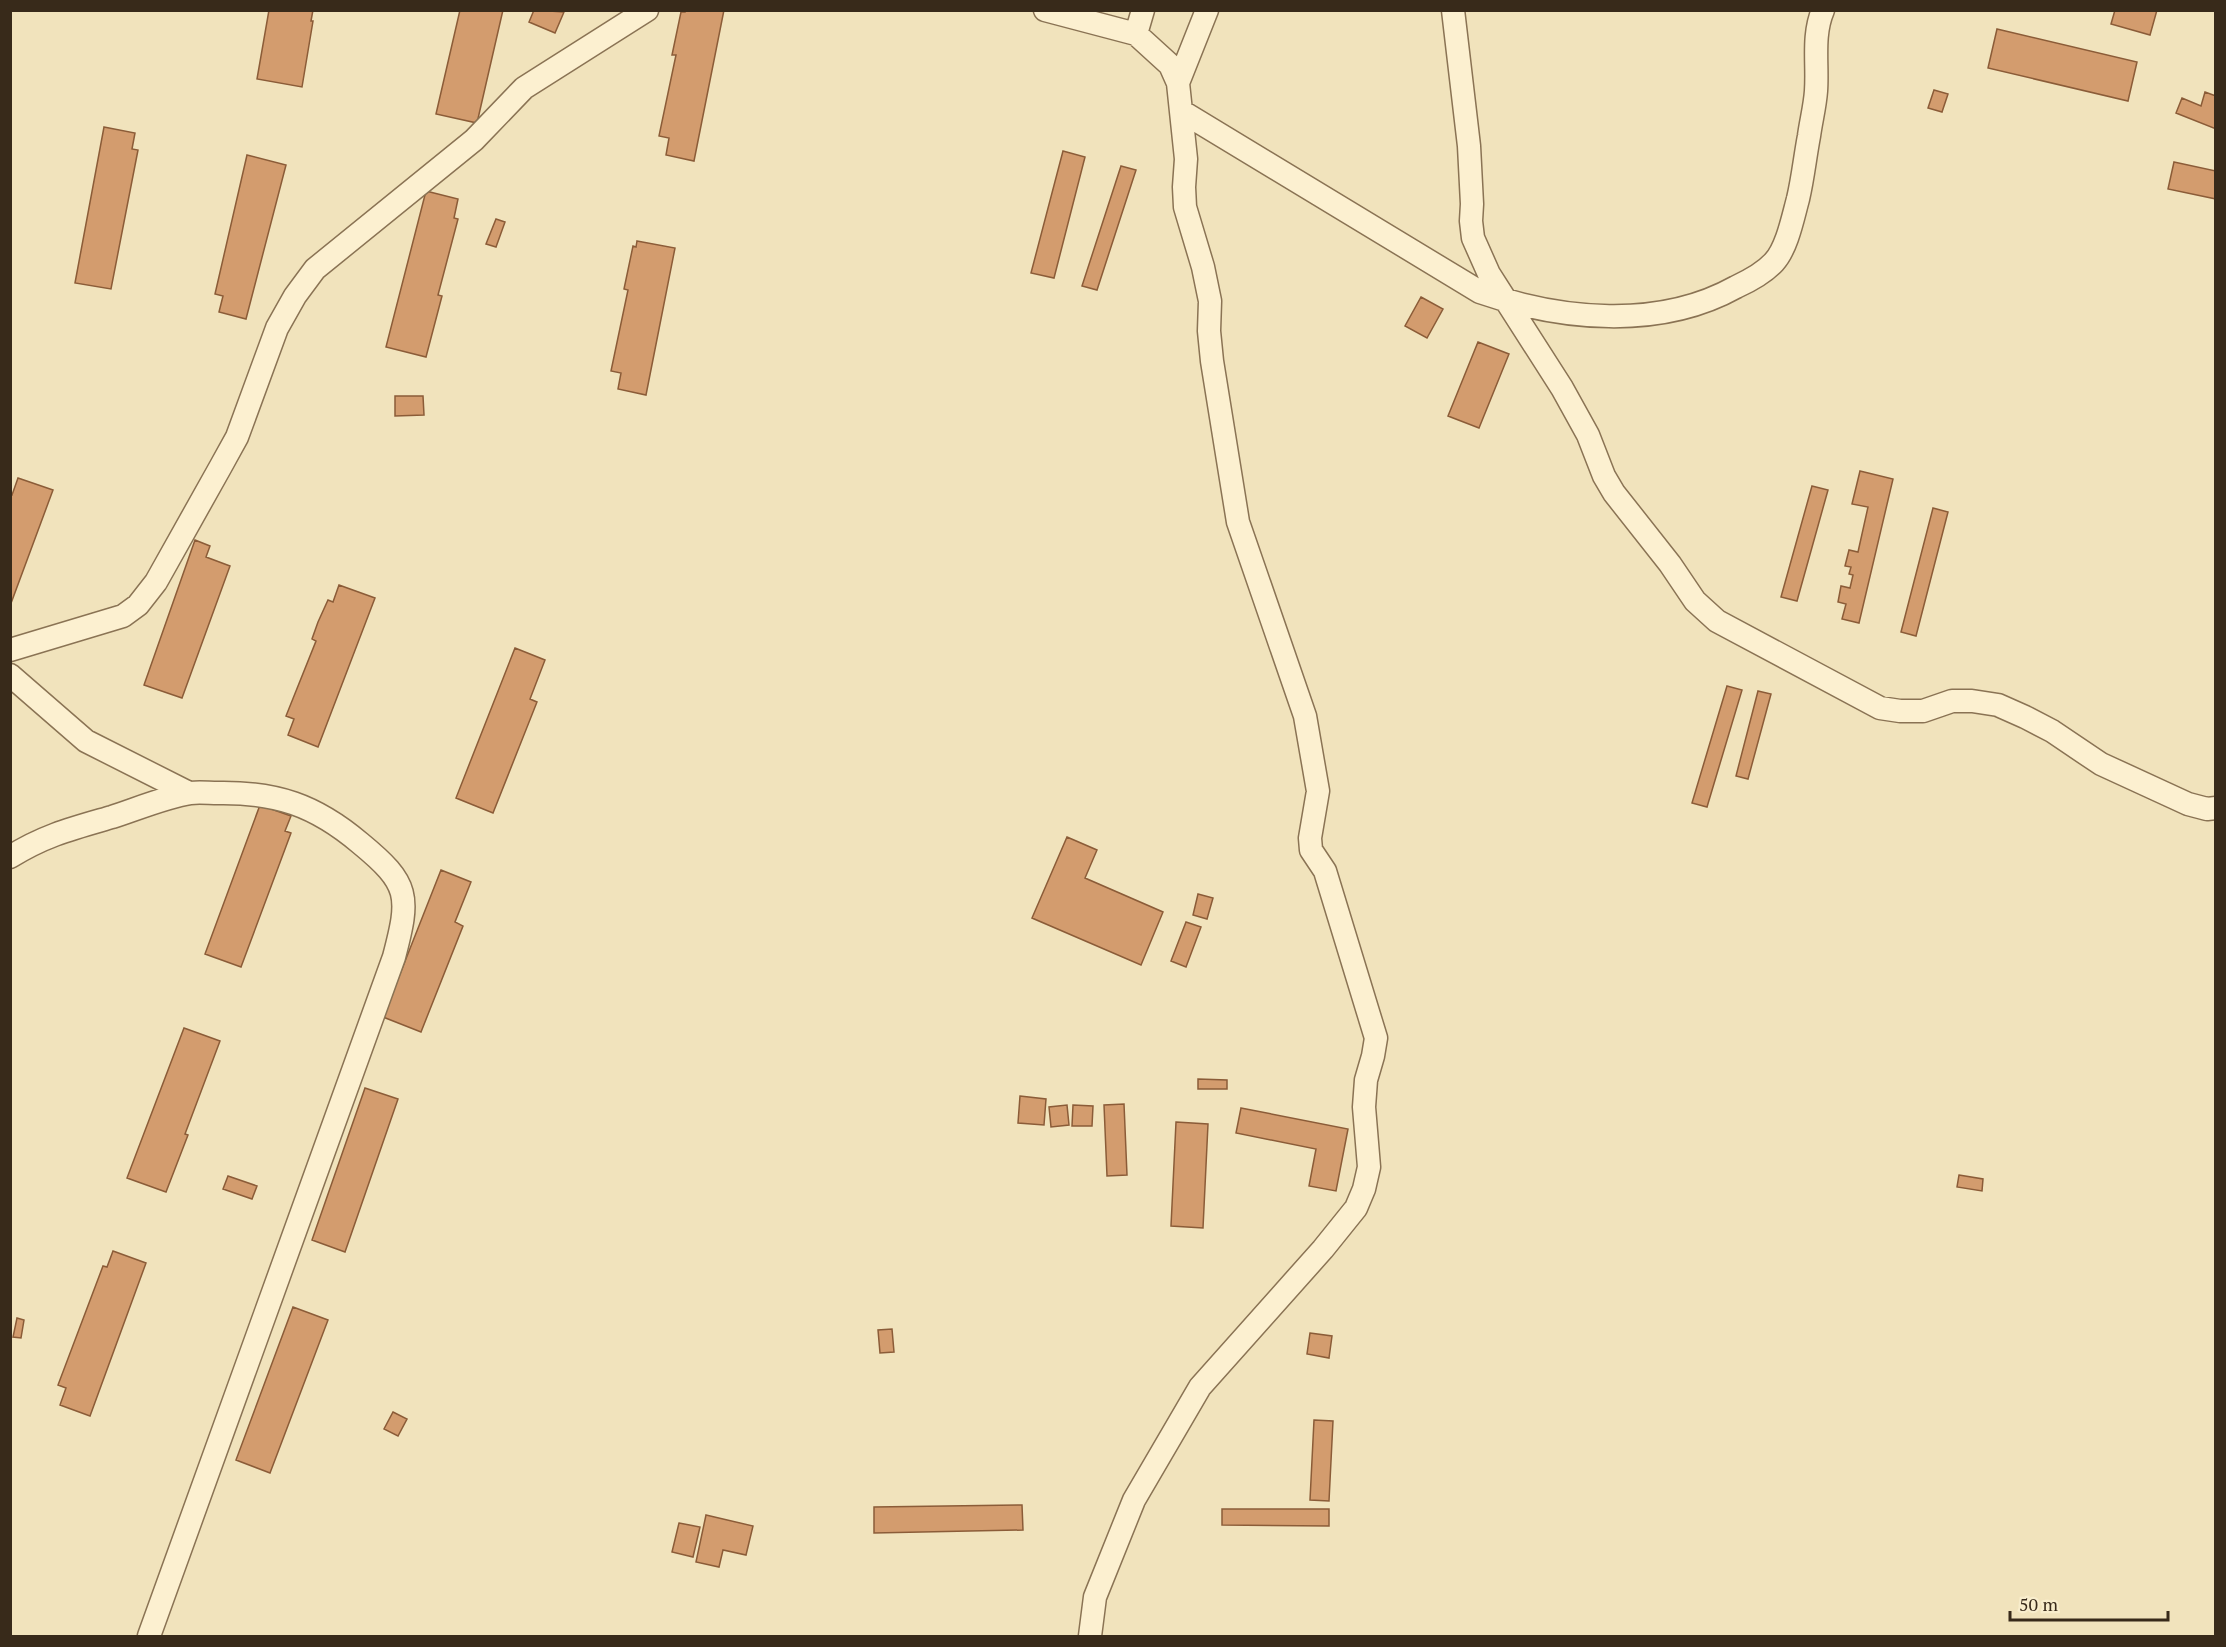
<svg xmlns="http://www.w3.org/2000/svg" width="2226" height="1647" font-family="'PT Serif',serif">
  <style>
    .building { fill: #d39c6e; stroke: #8b5c38; stroke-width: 1.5 }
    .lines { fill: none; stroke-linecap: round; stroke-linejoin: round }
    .street-casing { stroke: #8a7354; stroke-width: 25 }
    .street { stroke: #fcf0d0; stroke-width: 22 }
  </style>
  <rect width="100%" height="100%" fill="#f1e3bc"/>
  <!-- building -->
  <path class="building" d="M 269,10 L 313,10 L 311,21 L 313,21 L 302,87 L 257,79 Z
    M 460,10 L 503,10 L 477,123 L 436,114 Z
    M 534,10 L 564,12 L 555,33 L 529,22 Z
    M 685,10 L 724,10 L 694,161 L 666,155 L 669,138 L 659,136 L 676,55 L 672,55 L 681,12 L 685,12 Z
    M 2115,10 L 2157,10 L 2150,35 L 2111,24 Z
    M 1997,29 L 2137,62 L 2128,101 L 1988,68 Z
    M 1934,90 L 1948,94 L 1942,112 L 1928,108 Z
    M 2205,92 L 2216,96 L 2216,129 L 2176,113 L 2182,98 L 2201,106 Z
    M 104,127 L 135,133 L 132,149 L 138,150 L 111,289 L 75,283 Z
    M 1063,151 L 1085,157 L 1054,278 L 1031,273 Z
    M 247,155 L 286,165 L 246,319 L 219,312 L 223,296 L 215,294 Z
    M 2174,162 L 2216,171 L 2216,199 L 2168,189 Z
    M 1121,166 L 1136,170 L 1097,290 L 1082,286 Z
    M 426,191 L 458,199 L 454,218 L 458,219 L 438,295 L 442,296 L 426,357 L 386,347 Z
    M 496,219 L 505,222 L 496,247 L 486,244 Z
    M 637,241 L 675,248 L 646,395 L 618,389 L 621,373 L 611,371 L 628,290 L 624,289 L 633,246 L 636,247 Z
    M 1421,297 L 1443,309 L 1427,338 L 1405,326 Z
    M 1478,342 L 1509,354 L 1479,428 L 1448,416 Z
    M 395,396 L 423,396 L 424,415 L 395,416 Z
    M 1860,471 L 1893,479 L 1859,623 L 1842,619 L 1846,604 L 1838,602 L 1841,586 L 1850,588 L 1853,575 L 1849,574 L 1851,567 L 1845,566 L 1849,550 L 1858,552 L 1868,507 L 1852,504 Z
    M 18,478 L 53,490 L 10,606 L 10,494 L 12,495 Z
    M 1812,486 L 1828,490 L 1797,601 L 1781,597 Z
    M 1933,508 L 1948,512 L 1916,636 L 1901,632 Z
    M 195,540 L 210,546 L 206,557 L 230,566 L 182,698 L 144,685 Z
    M 339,585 L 375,598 L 318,747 L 288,735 L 294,719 L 286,716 L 316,641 L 312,639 L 318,622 L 328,600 L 333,602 Z
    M 515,648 L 545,660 L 530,699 L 537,702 L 493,813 L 456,798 Z
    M 1727,686 L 1742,690 L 1707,807 L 1692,803 Z
    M 1758,691 L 1771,694 L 1748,779 L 1736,776 Z
    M 260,805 L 291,816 L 285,831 L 291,833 L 241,967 L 205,954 Z
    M 1067,837 L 1097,850 L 1085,878 L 1163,912 L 1141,965 L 1032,918 Z
    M 441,870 L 471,882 L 455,922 L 463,926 L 421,1032 L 383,1017 Z
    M 1198,894 L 1213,898 L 1207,919 L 1193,915 Z
    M 1186,922 L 1201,927 L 1186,967 L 1171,961 Z
    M 184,1028 L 220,1041 L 185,1134 L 188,1135 L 166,1192 L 127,1178 Z
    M 1198,1079 L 1227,1080 L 1227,1089 L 1198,1089 Z
    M 365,1088 L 398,1099 L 345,1252 L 312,1240 Z
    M 1020,1096 L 1046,1099 L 1044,1125 L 1018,1123 Z
    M 1124,1104 L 1127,1175 L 1107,1176 L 1104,1105 Z
    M 1067,1105 L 1069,1125 L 1051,1127 L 1049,1107 Z
    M 1073,1105 L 1093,1106 L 1092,1126 L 1072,1126 Z
    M 1241,1108 L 1348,1129 L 1336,1191 L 1309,1186 L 1316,1149 L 1236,1133 Z
    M 1176,1122 L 1208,1124 L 1203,1228 L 1171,1226 Z
    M 1959,1175 L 1983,1179 L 1982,1191 L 1957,1187 Z
    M 228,1176 L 257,1186 L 252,1199 L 223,1189 Z
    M 113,1251 L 146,1263 L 90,1416 L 60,1405 L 66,1388 L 58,1385 L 103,1266 L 107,1267 Z
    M 293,1307 L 328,1320 L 270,1473 L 236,1460 Z
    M 17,1318 L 24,1320 L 21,1338 L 13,1337 Z
    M 892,1329 L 894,1352 L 880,1353 L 878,1330 Z
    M 1310,1333 L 1332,1336 L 1329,1358 L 1307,1354 Z
    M 393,1412 L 407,1419 L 398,1436 L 384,1429 Z
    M 1314,1420 L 1333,1421 L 1329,1501 L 1310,1500 Z
    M 1022,1505 L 1023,1530 L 874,1533 L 874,1507 Z
    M 1222,1509 L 1329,1509 L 1329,1526 L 1222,1525 Z
    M 706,1515 L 753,1526 L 746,1555 L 723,1550 L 719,1567 L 696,1562 Z
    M 679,1523 L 700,1527 L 693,1557 L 672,1552 Z"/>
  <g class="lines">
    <defs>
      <path id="street" d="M 1045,10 L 1136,34 L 1170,65 L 1178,83 L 1186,159 L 1184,187 L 1185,207 L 1203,267 L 1210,301 L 1209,331 L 1212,361 L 1238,522 L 1305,716 L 1318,791 L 1310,838 L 1311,850 L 1325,871 L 1376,1038 L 1373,1056 L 1366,1080 L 1364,1107 L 1369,1167 L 1364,1189 L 1356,1208 L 1323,1249 L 1200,1387 L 1134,1500 L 1095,1597 L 1090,1636
        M 1453,10 L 1469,146 L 1472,204 L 1471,221 L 1473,238 L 1489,274 L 1562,388 L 1588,435 L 1604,476 L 1614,493 L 1670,564 L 1695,601 L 1717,621 L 1880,708 L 1900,711 L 1923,711 L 1952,701 L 1972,701 L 1998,705 L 2025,717 L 2052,731 L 2101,764 L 2188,804 L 2207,809 L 2216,808
        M 1136,34 L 1143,10
        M 1178,83 L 1207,10
        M 1181,111 L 1480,292 C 1560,320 1659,330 1736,287 C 1749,281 1764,273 1774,262 C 1787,248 1793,217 1798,199 C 1803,178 1805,157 1809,136 C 1811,121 1815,106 1816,91 C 1818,64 1812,36 1823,10
        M 10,650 L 123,616 L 138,605 L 156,582 L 221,466 L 237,437 L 277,328 L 295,296 L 315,269 L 474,140 L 524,88 L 647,10
        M 10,675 L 86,741 L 189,793
        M 10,857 C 45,835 74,828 112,817 C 134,810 168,796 190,793 C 199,792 209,793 218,793 C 276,792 315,805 360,843 C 410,884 410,896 394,957 L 149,1636"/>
    </defs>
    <!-- street casing -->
    <use href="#street" class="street-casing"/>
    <!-- street -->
    <use href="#street" class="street"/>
  </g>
  <!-- border -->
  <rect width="2226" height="1647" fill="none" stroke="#382a1a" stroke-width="24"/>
  <!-- scale -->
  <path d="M2010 1611v9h158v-9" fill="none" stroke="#382a1a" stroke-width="3"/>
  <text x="2019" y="1611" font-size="18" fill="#382a1a" stroke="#f8edcc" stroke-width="4.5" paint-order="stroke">50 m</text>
</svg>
